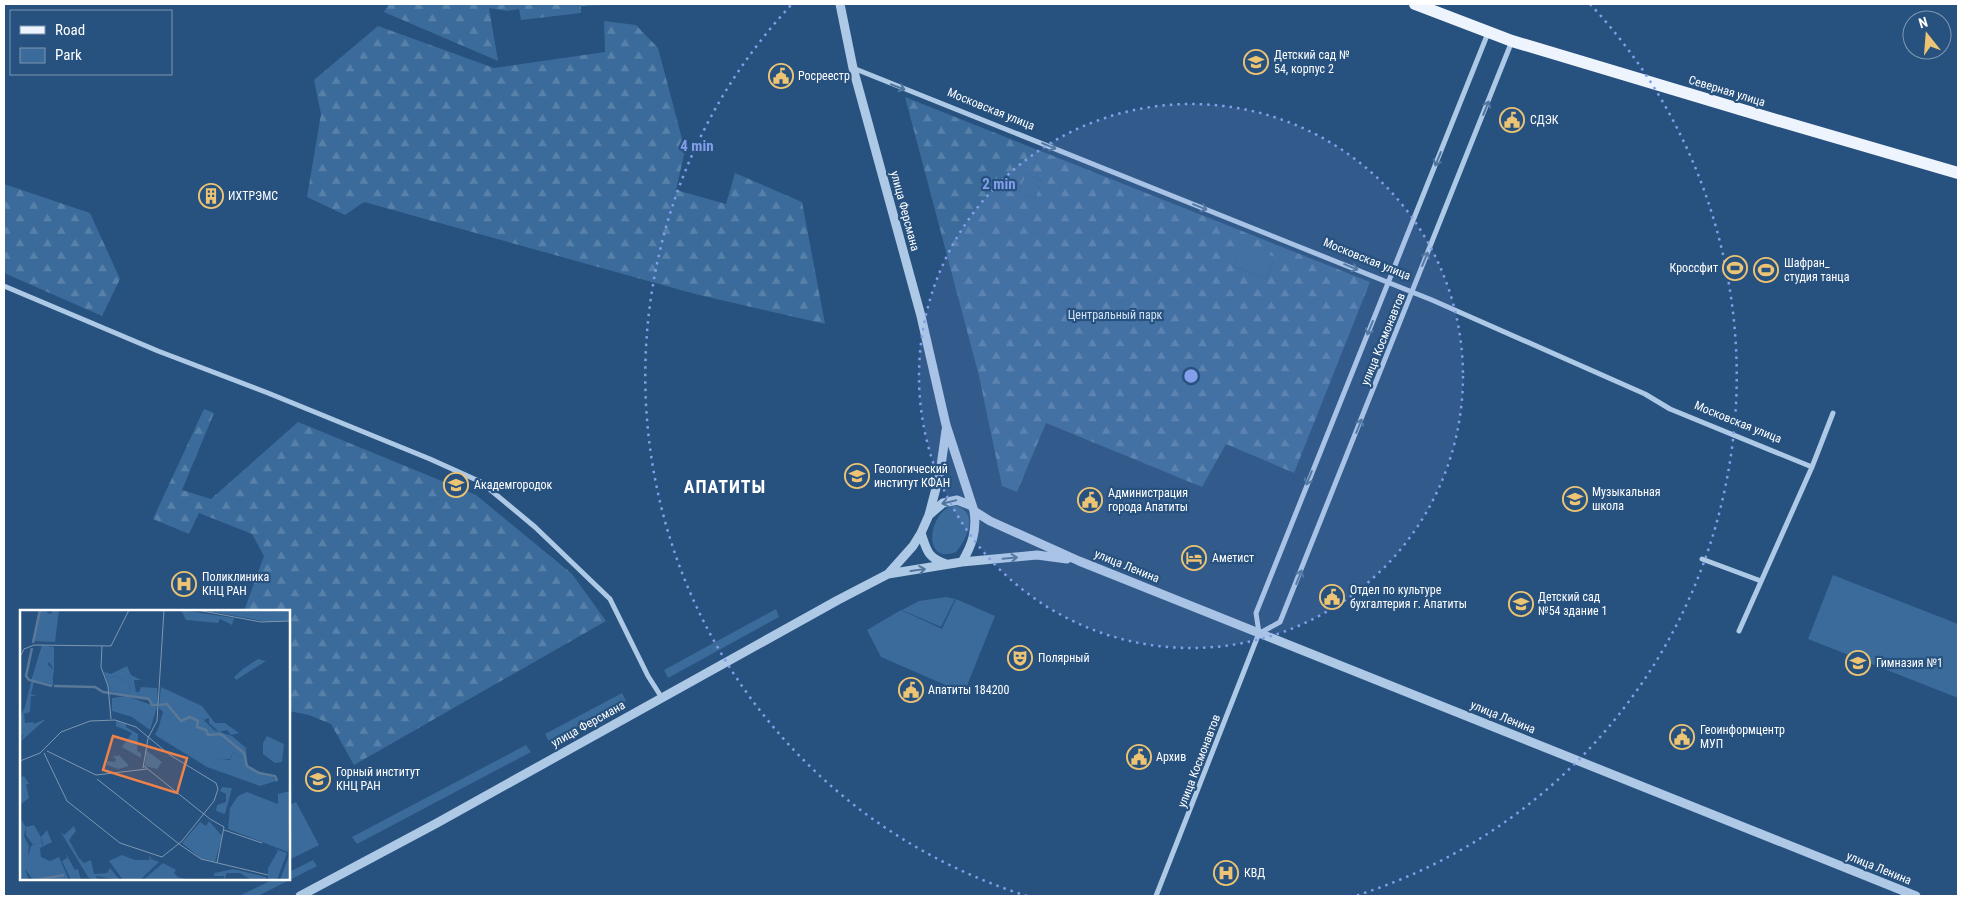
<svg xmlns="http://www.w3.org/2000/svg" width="1962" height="900" font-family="'Roboto Condensed',sans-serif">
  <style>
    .green { fill: #3b6b9b }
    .forest { fill: url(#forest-firs); fill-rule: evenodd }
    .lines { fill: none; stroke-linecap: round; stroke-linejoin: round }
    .minor { stroke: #adc9e5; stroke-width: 5 }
    .tertiary { stroke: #adc9e5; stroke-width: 9 }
    .primary { stroke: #edf4fd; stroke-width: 12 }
    .oneway { stroke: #4f759d }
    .ring { fill: none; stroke: #839eea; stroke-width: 2.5; stroke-dasharray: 2.5 5 }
    .labels { text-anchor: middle; stroke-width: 4.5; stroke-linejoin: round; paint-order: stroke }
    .poi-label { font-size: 12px; fill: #fff; stroke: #27517e; text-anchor: start }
    .street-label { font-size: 12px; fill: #fff; stroke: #27517e }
    .park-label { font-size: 12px; fill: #d0e2f4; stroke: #27517e }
    .district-label { font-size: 18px; font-weight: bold; letter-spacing: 1px; fill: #fff; stroke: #27517e }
    .inset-river { fill: none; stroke: #5a7898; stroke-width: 2.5 }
    .inset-road { fill: none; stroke: #7d97b2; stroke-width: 1 }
    .view { fill: #ee8249; fill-opacity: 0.15; stroke: #ee8249; stroke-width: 2.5 }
    .inset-edge { fill: none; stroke: #fff; stroke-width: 2.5 }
    .centre { fill: #839eea; stroke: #27517e; stroke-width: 2.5 }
    .ring-label { font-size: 15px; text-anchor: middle; font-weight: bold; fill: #839eea; stroke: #27517e; stroke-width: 4.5; stroke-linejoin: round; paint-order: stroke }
  </style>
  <defs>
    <pattern id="forest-firs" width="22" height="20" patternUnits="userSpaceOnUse" patternTransform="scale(1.25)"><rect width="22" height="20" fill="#3b6b9b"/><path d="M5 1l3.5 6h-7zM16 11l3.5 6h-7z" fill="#5881aa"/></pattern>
  </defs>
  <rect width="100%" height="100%" fill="#27517e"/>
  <!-- green -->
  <path class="green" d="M 1027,174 L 1042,181 L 1035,199 L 1018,191 Z
    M 1242,244 L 1275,257 L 1266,279 L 1233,266 Z
    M 955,505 C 979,513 968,538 956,552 C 921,566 928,510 955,505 Z
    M 1833,575 L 1958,624 L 1958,698 L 1808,639 Z
    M 946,597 L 955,599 L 941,627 L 902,610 L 919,601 Z
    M 956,599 L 995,616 L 964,693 L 881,657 L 867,630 L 901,610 L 942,629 Z
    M 776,609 L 779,617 L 668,678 L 664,670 Z
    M 622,693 L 626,701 L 549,742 L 545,734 Z
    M 526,745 L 531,752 L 357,844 L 352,837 Z
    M 296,802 L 319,845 L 289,860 L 289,805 Z
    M 313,860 L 317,866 L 258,896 L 239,896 L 274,879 L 289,879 L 289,872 Z"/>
  <!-- forest -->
  <path class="forest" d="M 389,4 L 634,4 L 581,6 L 581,13 L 521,20 L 519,9 L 507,11 L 489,8 L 498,61 L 384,12 Z
    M 604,21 L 636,25 L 658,48 L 685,150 L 676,190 L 726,204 L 735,173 L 802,202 L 825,324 L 695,294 L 364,202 L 345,215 L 307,197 L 321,114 L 314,80 L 378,26 L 494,68 L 605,52 Z
    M 905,97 L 1370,282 L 1294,473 L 1226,444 L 1202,487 L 1046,423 L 1017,492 L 1002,486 L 979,376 ZM 1027,174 L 1042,181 L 1035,199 L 1018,191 ZM 1242,245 L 1275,257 L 1266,279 L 1233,266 Z
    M 4,184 L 90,213 L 120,279 L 102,316 L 4,273 Z
    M 204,409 L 214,413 L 182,490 L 211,499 L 298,422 L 476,495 L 572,574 L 606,621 L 354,765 L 331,724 L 309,715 L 289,711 L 289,611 L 244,611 L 264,556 L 252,534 L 199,513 L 189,534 L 153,519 Z"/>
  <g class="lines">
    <!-- minor -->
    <path class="minor" d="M 853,68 L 1432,300 L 1645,394 L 1670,409 L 1812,467
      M 4,286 L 158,351 L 268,393 L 430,459 L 481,482 L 535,527 L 610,599 L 648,676 L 662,698
      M 1702,559 L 1761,581
      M 1739,631 L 1812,467 L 1833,413
      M 1260,633 L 1280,622 L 1512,41
      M 1156,896 L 1259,633 L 1256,613 L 1488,33"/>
    <!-- tertiary -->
    <path class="tertiary" d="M 840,4 L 853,68 L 921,316 L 946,425 L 974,511 C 977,531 972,545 962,562
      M 974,511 L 990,521 L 1079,561 L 1916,896
      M 929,515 L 940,473 L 946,430
      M 921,533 C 927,551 927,557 946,564
      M 888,574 L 962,562 L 1037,555 L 1067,559
      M 300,896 L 437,823 L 838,600 L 888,574 L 913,546 L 921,533 L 929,515 L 943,503 L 957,500 L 972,506"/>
    <!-- primary -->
    <path class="primary" d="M 1415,4 L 1512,41 L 1776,120 L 1958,173"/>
  </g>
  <!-- one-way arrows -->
  <defs><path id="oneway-shaft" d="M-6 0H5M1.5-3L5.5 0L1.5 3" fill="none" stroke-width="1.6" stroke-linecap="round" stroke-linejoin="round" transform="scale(1.25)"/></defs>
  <g class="oneway">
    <use href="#oneway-shaft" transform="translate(898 87) rotate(21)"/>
    <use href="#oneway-shaft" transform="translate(1486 108) rotate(-68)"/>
    <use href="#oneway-shaft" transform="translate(1049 146) rotate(22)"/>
    <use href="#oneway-shaft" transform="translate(1438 159) rotate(112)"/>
    <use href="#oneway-shaft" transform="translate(1200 207) rotate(22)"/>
    <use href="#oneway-shaft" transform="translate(1425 259) rotate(-68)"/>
    <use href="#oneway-shaft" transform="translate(1351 267) rotate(22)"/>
    <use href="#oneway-shaft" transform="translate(1370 328) rotate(112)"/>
    <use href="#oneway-shaft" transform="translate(1359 426) rotate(-68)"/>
    <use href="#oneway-shaft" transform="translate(1309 478) rotate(112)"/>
    <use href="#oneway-shaft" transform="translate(949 502) rotate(166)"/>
    <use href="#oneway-shaft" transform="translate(1010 558) rotate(-5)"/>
    <use href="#oneway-shaft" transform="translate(918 570) rotate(-8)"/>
    <use href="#oneway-shaft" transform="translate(1299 577) rotate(-68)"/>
  </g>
  <!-- distance rings -->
  <circle cx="1191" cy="376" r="272" fill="#839eea" fill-opacity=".12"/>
  <g class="ring">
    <circle cx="1191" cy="376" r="272"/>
    <path d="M1027 896A545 545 0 0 1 792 4M1590 4A545 545 0 0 1 1355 896"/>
  </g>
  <!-- icons -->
  <defs>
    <symbol id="school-ring" viewBox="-11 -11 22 22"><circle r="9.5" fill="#27517e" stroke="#edc473" stroke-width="1.5"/><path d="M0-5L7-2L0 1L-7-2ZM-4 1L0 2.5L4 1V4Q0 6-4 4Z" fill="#edc473"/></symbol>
    <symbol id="civic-ring" viewBox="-11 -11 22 22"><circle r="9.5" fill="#27517e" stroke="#edc473" stroke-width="1.5"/><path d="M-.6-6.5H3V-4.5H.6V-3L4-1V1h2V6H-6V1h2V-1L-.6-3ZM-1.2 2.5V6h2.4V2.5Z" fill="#edc473"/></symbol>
    <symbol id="building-ring" viewBox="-11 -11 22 22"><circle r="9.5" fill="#27517e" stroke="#edc473" stroke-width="1.5"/><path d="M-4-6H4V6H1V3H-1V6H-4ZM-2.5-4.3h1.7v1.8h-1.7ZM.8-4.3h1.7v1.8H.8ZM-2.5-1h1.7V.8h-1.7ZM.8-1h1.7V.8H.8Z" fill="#edc473"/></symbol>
    <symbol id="stadium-ring" viewBox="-11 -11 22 22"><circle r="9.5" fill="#27517e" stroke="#edc473" stroke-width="1.5"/><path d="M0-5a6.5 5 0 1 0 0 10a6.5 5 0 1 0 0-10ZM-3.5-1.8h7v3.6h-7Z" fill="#edc473"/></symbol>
    <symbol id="university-ring" viewBox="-11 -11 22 22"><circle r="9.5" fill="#27517e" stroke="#edc473" stroke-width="1.5"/><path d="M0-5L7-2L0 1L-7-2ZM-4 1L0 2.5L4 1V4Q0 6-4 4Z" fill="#edc473"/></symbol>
    <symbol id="hotel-ring" viewBox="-11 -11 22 22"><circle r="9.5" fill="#27517e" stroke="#edc473" stroke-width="1.5"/><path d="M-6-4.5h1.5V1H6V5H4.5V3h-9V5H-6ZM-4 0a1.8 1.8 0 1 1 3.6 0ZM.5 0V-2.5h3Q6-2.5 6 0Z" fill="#edc473"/></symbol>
    <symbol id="hospital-ring" viewBox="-11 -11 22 22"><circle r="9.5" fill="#27517e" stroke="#edc473" stroke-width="1.5"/><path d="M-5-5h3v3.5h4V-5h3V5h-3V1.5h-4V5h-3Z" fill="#edc473"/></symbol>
    <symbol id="theatre-ring" viewBox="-11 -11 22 22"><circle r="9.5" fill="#27517e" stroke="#edc473" stroke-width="1.5"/><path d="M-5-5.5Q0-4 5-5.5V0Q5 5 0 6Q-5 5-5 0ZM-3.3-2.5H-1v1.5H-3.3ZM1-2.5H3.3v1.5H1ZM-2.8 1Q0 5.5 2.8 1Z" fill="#edc473"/></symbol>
  </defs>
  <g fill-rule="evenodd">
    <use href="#school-ring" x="1242" y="48" width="28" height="28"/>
    <use href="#civic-ring" x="767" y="62" width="28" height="28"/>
    <use href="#civic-ring" x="1498" y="106" width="28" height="28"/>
    <use href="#building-ring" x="197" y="182" width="28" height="28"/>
    <use href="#stadium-ring" x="1721" y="254" width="28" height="28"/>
    <use href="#stadium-ring" x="1752" y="256" width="28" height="28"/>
    <use href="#university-ring" x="843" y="462" width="28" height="28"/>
    <use href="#university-ring" x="442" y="471" width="28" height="28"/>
    <use href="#school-ring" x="1561" y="485" width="28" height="28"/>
    <use href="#civic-ring" x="1076" y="486" width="28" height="28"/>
    <use href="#hotel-ring" x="1180" y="544" width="28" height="28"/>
    <use href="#hospital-ring" x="170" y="570" width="28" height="28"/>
    <use href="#civic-ring" x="1318" y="583" width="28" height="28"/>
    <use href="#school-ring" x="1507" y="590" width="28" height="28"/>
    <use href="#theatre-ring" x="1006" y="644" width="28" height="28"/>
    <use href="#school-ring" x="1844" y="649" width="28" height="28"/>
    <use href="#civic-ring" x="897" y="676" width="28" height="28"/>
    <use href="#civic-ring" x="1668" y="723" width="28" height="28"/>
    <use href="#civic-ring" x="1125" y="743" width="28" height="28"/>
    <use href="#university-ring" x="304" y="765" width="28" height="28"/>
    <use href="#hospital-ring" x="1212" y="859" width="28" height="28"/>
  </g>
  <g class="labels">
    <!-- poi labels -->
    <g class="poi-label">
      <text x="1274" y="59">Детский сад №<tspan x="1274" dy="14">54, корпус 2</tspan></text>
      <text x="798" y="80">Росреестр</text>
      <text x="1530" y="124">СДЭК</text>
      <text x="228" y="200">ИХТРЭМС</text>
      <text x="1784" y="267">Шафран_<tspan x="1784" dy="14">студия танца</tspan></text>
      <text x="1718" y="272" text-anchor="end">Кроссфит</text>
      <text x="874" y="473">Геологический<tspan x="874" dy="14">институт КФАН</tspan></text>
      <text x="474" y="489">Академгородок</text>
      <text x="1592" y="496">Музыкальная<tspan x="1592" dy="14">школа</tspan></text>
      <text x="1108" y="497">Администрация<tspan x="1108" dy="14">города Апатиты</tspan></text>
      <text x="1212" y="562">Аметист</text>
      <text x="202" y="581">Поликлиника<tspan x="202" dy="14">КНЦ РАН</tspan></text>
      <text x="1350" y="594">Отдел по культуре<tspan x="1350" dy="14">бухгалтерия г. Апатиты</tspan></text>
      <text x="1538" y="601">Детский сад<tspan x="1538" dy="14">№54 здание 1</tspan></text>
      <text x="1038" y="662">Полярный</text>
      <text x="1876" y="667">Гимназия №1</text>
      <text x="928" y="694">Апатиты 184200</text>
      <text x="1700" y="734">Геоинформцентр<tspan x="1700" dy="14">МУП</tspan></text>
      <text x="1156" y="761">Архив</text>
      <text x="336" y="776">Горный институт<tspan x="336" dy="14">КНЦ РАН</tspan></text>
      <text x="1244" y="877">КВД</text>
    </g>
    <!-- street labels -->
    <g class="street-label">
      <text transform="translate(1727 91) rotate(17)" y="4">Северная улица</text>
      <text transform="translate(991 109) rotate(22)" y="4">Московская улица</text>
      <text transform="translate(905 211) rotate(75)" y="4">улица Ферсмана</text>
      <text transform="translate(1367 259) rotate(22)" y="4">Московская улица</text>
      <text transform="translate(1383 339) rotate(-68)" y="4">улица Космонавтов</text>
      <text transform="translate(1738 422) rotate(22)" y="4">Московская улица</text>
      <text transform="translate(1127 566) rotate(22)" y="4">улица Ленина</text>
      <text transform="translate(1503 717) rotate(22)" y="4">улица Ленина</text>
      <text transform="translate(588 724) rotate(-29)" y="4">улица Ферсмана</text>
      <text transform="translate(1199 761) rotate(-69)" y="4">улица Космонавтов</text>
      <text transform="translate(1879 868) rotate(22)" y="4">улица Ленина</text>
    </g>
    <!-- park labels -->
    <g class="park-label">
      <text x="1115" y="319">Центральный парк</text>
    </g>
    <!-- district labels -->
    <g class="district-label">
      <text x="725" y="493">АПАТИТЫ</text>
    </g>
  </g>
  <!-- overview -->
  <g transform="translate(20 610)">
    <rect width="270" height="270" fill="#27517e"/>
    <path d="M 238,49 L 246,51 L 216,70 L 214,67 L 223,59 ZM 96,66 L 109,73 L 110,84 L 91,81 L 87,68 ZM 247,126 L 264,134 L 262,152 L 255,153 L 243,144 L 243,133 ZM 4,166 L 9,174 L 6,174 L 9,188 L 0,195 L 0,168 ZM 14,215 L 21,227 L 22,236 L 18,233 L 13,235 L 6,225 L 6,217 Z" fill="#3b6b9b"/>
    <path d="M 19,0 L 28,0 L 27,3 L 32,4 L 31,0 L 39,0 L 35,32 L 12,31 ZM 161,0 L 214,8 L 212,15 L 200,9 L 198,13 L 166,10 ZM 182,0 L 270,0 L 270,11 L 248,12 ZM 22,35 L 34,37 L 34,60 L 29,52 L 17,71 L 31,74 L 33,67 L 33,76 L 11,71 ZM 107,56 L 111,65 L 121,70 L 114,70 L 116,82 L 119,82 L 121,77 L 137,78 L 138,95 L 132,94 L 130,89 L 90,82 L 84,62 L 91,64 ZM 96,66 L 109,73 L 110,84 L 91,81 L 87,68 ZM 11,72 L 14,72 L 11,84 L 17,86 L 11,86 L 10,102 L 4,104 L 5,113 L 14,112 L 13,114 L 26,109 L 0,132 L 3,125 L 0,126 L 0,106 L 5,97 ZM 141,77 L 182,96 L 195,113 L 205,113 L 219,123 L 211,125 L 207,120 L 199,122 L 189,113 L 189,108 L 184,110 L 161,100 L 140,86 ZM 107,86 L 137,97 L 130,120 L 112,107 L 92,101 L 92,88 ZM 96,111 L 106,114 L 106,117 L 118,124 L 117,141 L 121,143 L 121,148 L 102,137 L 112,123 L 96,116 ZM 138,119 L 201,150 L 210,150 L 213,142 L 221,147 L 224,143 L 227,157 L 253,167 L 256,171 L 240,176 L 187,157 L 135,125 ZM 126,140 L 142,152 L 137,159 L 125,156 ZM 96,144 L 95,147 L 99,145 L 109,156 L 98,159 L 87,155 L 87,151 L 95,152 L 96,149 L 93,147 ZM 202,177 L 212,178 L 205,204 L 196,201 L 197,195 L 206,192 L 206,184 L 200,181 ZM 270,181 L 268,242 L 208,219 L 210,198 L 218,186 L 227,182 L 258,194 L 258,184 ZM 0,208 L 6,217 L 4,226 L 9,236 L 8,246 L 11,236 L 18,233 L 23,235 L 21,227 L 27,220 L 32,232 L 20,238 L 21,247 L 30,251 L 39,247 L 49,270 L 13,270 L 5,259 L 9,270 L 0,270 ZM 189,211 L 202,226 L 195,252 L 180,248 L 162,233 L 180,212 L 186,216 ZM 54,216 L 56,221 L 49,230 L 59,248 L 64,253 L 71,250 L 74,264 L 87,263 L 90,258 L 100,270 L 76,266 L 77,269 L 73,270 L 68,267 L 40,221 L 44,225 ZM 255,239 L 267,243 L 257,270 L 248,270 L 248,258 L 258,241 ZM 270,243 L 270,270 L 260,270 ZM 46,244 L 55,260 L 58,259 L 61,270 L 51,270 L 42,251 L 47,248 ZM 102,245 L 115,250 L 129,250 L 130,245 L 131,249 L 139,252 L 120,270 L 103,270 L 89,251 ZM 143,253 L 156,260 L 154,263 L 158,267 L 169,270 L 123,270 ZM 195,259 L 195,263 L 213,259 L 246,267 L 246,270 L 231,270 L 220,263 L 207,263 L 204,270 L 204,266 L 194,266 Z" fill="#3b6b9b" fill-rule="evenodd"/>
    <path d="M 25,52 L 34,60 L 32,74 L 17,71 ZM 140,85 L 184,110 L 194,120 L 212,126 L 226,138 L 227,151 L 224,144 L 221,147 L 213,142 L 210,149 L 201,150 L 177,140 L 171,141 L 138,119 L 143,102 L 139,98 Z" fill="#3b6b9b"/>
    <path class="inset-river" d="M 13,33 L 20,0M 12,38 L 6,66 L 9,70 L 32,76M 34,76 L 75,77 L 83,82 L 129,89 L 132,95 L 138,95M 139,95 L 147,94 L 161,111 L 170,107 L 178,111 L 177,117 L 186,120 L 188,125 L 201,124 L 224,143 L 227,156 L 239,163 L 255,166 L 257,171M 16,270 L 44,265"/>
    <path class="inset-road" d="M 177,0 L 241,12 L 270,11M 82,36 L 81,57 L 88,76 L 91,109M 0,47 L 4,39 L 14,35 L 91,36 L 109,0M 128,128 L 137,111 L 144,0M 27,141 L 76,165 L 127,159M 0,151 L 20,143 L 41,122 L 70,111 L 95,110 L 116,117 L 150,145 L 196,173 L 198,179 L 194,191 L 162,231 L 142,247 L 100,233 L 47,191 L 24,143M 124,156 L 190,209 L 204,217 L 197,253M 123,158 L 128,128M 77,169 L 159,234M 204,220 L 242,233M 159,234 L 181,249 L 248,265"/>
    <path class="view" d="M 93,126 L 167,148 L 157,183 L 83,160 Z"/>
    <rect width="270" height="270" class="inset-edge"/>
  </g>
  <circle cx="1191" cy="376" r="8" class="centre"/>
  <g class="ring-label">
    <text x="697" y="151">4 min</text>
    <text x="999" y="189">2 min</text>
  </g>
  <!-- border -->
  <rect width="1962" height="900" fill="none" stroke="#ffffff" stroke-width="10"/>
  <!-- legend -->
  <rect x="10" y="10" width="162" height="65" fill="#27517e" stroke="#7d97b2"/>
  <rect x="20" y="26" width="25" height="8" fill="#edf4fd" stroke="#7d97b2"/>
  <text x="55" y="35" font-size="15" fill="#ffffff">Road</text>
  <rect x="20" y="48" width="25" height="15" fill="#3b6b9b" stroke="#7d97b2"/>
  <text x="55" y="60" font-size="15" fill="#ffffff">Park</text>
  <!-- north arrow -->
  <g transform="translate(1927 35) rotate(343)"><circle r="24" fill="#27517e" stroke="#7d97b2"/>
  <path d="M0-4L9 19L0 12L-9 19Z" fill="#edc473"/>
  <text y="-8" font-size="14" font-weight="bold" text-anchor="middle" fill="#ffffff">N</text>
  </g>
</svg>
